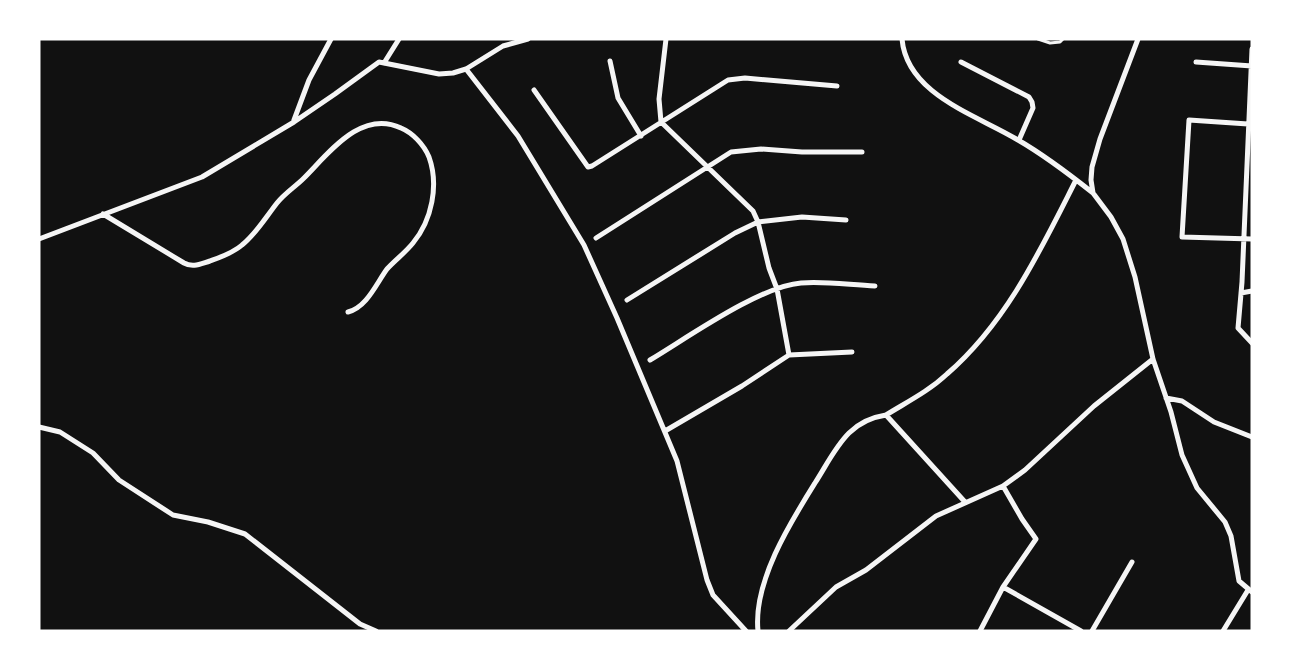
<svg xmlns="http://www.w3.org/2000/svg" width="1291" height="670" font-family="Raleway,sans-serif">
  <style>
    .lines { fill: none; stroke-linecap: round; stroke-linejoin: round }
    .service { stroke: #f5f5f5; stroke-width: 3 }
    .minor { stroke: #f5f5f5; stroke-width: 5 }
  </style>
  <rect width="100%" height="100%" fill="#111"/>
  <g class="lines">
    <!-- service -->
    <path class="service" d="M 1038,39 L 1050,43 L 1060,42 L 1063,39"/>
    <!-- minor -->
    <path class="minor" d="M 666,39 L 659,99 L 661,122 L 753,211 L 758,222 L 769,268 L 777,289 L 789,355
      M 902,39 C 907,95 977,115 1018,140 C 1044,155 1069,174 1093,193
      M 1138,39 L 1100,139 L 1092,167 L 1091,180 L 1093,193 L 1111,217 L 1123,239 L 1135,277 L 1153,359 L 1171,412 L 1182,455 L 1197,488 L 1225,522 L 1231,536 L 1239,581 L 1252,592
      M 1252,49 L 1242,282 L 1238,328 L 1252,343
      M 610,61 L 618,98 L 641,136
      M 961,62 L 1029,97 L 1032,102 L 1033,108 L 1019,140
      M 1196,62 L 1252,66
      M 384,63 L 399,39
      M 466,69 L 518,136 L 584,245 L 617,318 L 677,461 L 707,580 L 713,595 L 746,631
      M 534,90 L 588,167 L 592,166 L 728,80 L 745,78 L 837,86
      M 294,120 L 309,80 L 331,39
      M 1248,124 L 1189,120 L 1182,237 L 1252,239
      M 103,214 L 184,263 C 193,268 200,264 210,261 C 221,257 233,253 242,245 C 256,234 266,217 277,203 C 285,193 295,187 304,178 C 329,153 361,109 401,128 C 413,133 424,145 429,157 C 439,185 432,220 413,243 C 405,253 395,260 387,269 C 376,284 367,307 348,312
      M 596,238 L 731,152 L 761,149 L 802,152 L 862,152
      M 39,239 L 202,177 L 294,122 L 335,94 L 379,62 L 439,74 L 453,73 L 466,69 L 503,46 L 528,39
      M 1241,293 L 1252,291
      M 627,300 L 735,233 L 758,222 L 802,217 L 846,220
      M 650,360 C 687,338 760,286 801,283 C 825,281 850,285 875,286
      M 1166,398 L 1182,401 L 1214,422 L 1252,437
      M 886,415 C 907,402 929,391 947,374 C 1007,322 1041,249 1076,180
      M 39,427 L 60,432 L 93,453 L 119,480 L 173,515 L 208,522 L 245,534 L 360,624 L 376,631
      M 665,431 L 742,386 L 789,355 L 852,352
      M 1003,587 L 1081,631
      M 758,631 C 753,582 790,523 815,483 C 826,466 835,447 849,433 C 859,423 873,417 886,415 L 965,502
      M 789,631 L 836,587 L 866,570 L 936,516 L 1003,486 L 1025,470 L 1094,406 L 1153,359
      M 980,631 L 1003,587 L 1036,539 L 1022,519 L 1003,486
      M 1092,631 L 1132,562
      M 1223,631 L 1248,590"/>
  </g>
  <!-- border -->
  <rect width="1291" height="670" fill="none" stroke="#ffffff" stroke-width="81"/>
</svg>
